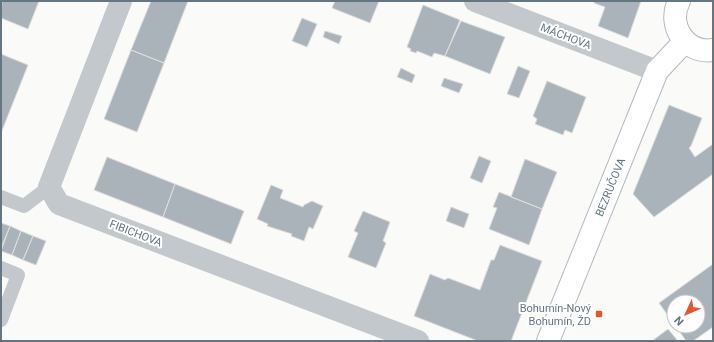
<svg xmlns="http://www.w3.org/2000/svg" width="714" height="342" font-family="Roboto,sans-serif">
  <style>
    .building { fill: #aab3b9; stroke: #dcdcda }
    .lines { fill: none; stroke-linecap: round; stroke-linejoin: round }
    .secondary-casing { stroke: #b3babf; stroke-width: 24 }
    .lane { stroke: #c3c8cc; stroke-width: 14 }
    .street { stroke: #c3c8cc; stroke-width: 22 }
    .secondary { stroke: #fff; stroke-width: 22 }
    .poi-dot { fill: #e4572e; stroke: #fff; stroke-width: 1.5 }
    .labels { text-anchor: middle; stroke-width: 4; stroke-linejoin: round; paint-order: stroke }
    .street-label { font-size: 11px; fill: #657683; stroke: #fff }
    .poi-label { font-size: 11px; fill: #657683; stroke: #fff; text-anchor: end }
  </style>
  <rect width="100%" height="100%" fill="#fafaf8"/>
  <!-- building -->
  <path class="building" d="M 2,1 L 39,1 L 28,29 L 1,18 Z
    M 151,1 L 188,1 L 164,63 L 131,50 Z
    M 335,1 L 379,1 L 370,23 L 332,8 Z
    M 595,1 L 641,1 L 628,38 L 598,26 L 605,7 L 594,3 Z
    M 423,5 L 460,20 L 445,56 L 434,53 L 432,57 L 417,51 L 416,53 L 410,51 L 411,49 L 407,47 Z
    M 302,18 L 317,24 L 307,47 L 292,41 Z
    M 461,21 L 505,37 L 490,74 L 445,56 Z
    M 325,31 L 342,36 L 339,44 L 323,37 Z
    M 131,50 L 164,63 L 137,132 L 104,119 Z
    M 1,54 L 28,65 L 1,133 Z
    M 518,66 L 530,71 L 519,98 L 507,94 Z
    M 401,68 L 415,75 L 412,83 L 397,77 Z
    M 444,78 L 463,84 L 459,93 L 441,86 Z
    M 547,81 L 586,97 L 572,133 L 565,130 L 563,135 L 535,124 L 537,119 L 533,116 Z
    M 669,105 L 702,118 L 691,146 L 689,148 L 695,157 L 713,144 L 713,174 L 654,217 L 633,194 Z
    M 479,156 L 491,161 L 482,183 L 470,178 Z
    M 107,157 L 175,184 L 163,217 L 94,190 Z
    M 525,159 L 557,172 L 542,209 L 511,197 Z
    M 175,184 L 244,211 L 231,244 L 163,217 Z
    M 271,185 L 283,190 L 280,198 L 303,207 L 304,205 L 312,201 L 323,206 L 313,229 L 309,227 L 304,241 L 291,236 L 292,234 L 267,226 L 268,224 L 257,219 Z
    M 499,192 L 542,209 L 529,245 L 489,229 L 497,208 L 493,207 Z
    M 451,207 L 469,214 L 464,228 L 446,221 Z
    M 363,211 L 390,222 L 383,241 L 386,243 L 376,268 L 348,257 L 358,233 L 354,231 Z
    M 1,223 L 10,226 L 1,248 Z
    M 10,226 L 21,231 L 12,255 L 1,251 Z
    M 21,231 L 33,236 L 23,260 L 12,255 Z
    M 33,236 L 46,241 L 36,265 L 23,260 Z
    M 500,245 L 542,261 L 511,341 L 478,341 L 414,316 L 430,274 L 445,280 L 448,278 L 480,290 L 491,260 L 494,260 Z
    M 713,264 L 713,327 L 693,341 L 686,341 L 676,326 L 698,326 L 698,302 L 674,302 L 674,324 L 659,303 Z
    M 668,329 L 678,341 L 652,341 Z"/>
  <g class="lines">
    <defs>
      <g id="secondary">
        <path d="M 679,1 C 667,25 685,54 713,50"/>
        <path id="s1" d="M 548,341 L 657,71 L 685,41"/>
      </g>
    </defs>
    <!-- secondary casing -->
    <use href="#secondary" class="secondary-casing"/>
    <!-- lane -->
    <path class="lane" d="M 1,197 L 24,206 L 49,187
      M 1,268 L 18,275 L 1,320"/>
    <!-- street -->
    <path class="street" d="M 121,1 L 49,187 L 59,204 L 418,341
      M 475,1 L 657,71"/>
    <!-- secondary -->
    <use href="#secondary" class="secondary"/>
  </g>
  <!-- markers -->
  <rect class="poi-dot" x="595" y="310" width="8" height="8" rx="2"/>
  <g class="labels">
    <!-- street labels -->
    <g class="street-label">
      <text transform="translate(566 36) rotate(21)" y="4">MÁCHOVA</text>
      <text dy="4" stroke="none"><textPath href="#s1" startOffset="166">BEZRUČOVA</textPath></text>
      <text transform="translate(136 233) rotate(21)" y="4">FIBICHOVA</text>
    </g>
    <!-- poi labels -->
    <g class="poi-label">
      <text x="591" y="312">Bohumín-Nový<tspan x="591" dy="13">Bohumín, ŽD</tspan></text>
    </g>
  </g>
  <!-- border -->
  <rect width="714" height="342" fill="none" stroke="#657683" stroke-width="4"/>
  <!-- north arrow -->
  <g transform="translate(686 314) rotate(226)"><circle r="19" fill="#ffffff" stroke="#c1c8cd"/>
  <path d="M0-3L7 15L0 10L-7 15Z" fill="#e4572e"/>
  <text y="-6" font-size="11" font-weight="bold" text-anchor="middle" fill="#657683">N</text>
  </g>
</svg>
